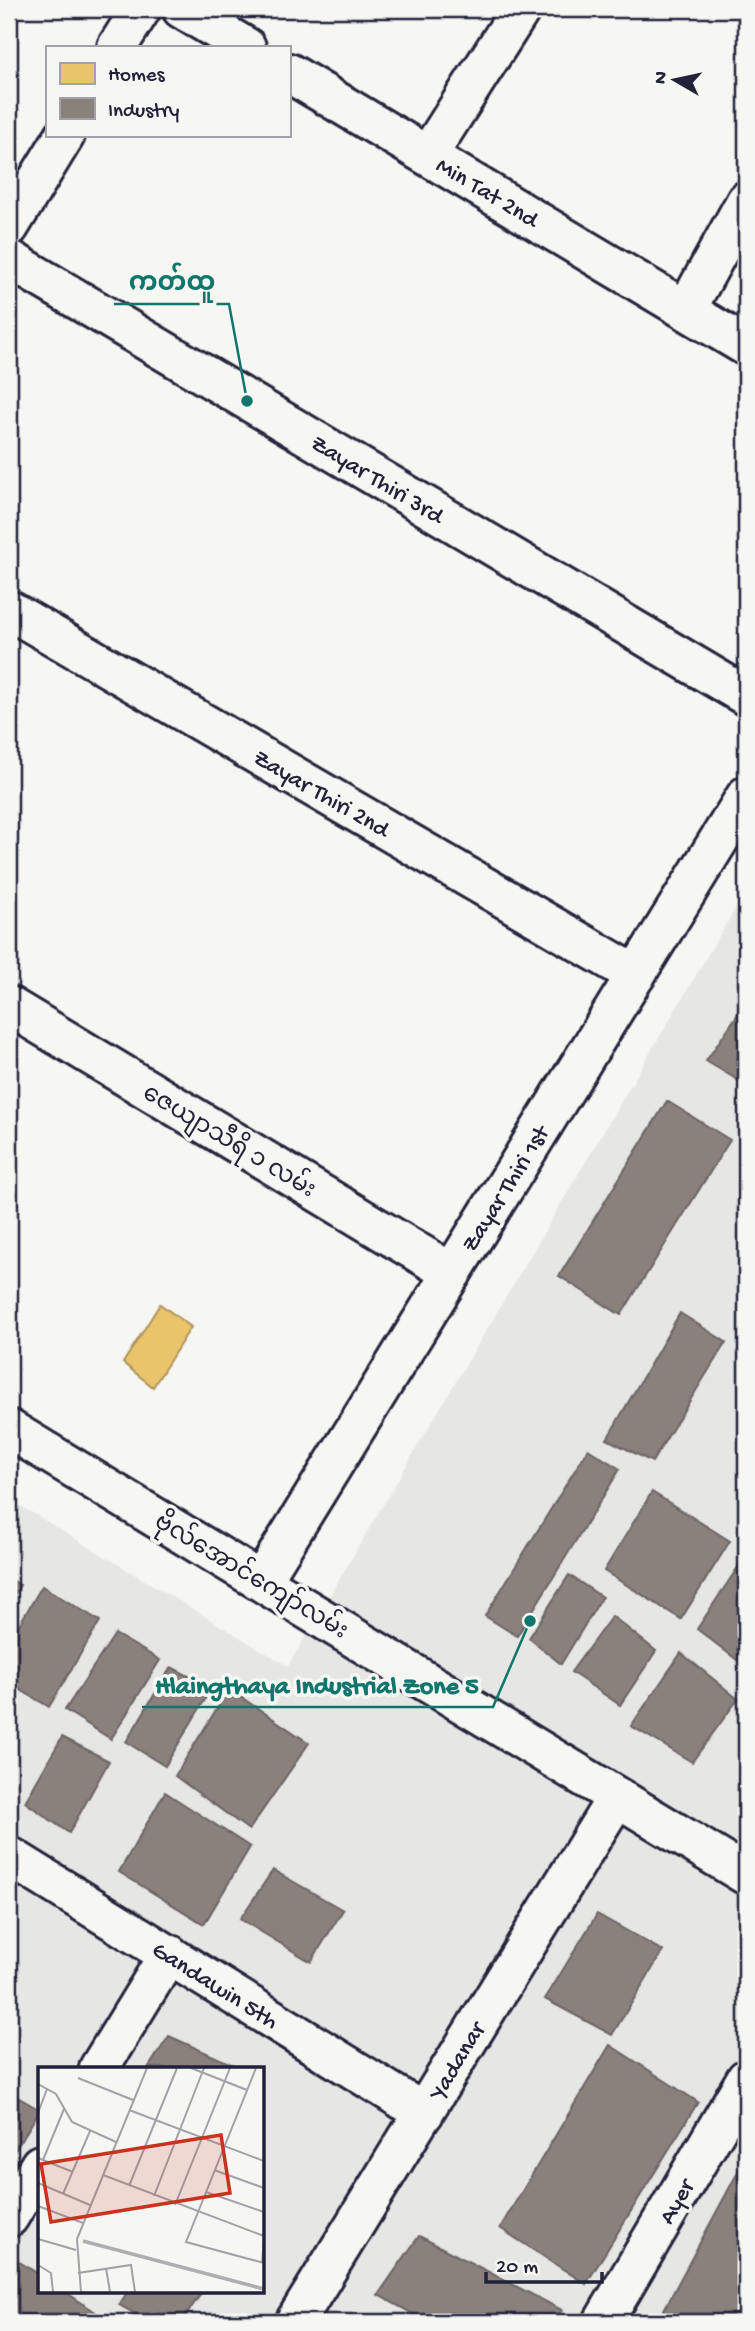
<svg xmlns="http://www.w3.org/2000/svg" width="755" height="2331" font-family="'Gochi Hand','Noto Sans Myanmar',sans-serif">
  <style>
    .built { fill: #e6e6e4; fill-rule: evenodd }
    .homes { fill: #e9c46a; stroke: #ad935c; stroke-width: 2 }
    .industry { fill: #8a817c; stroke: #6b6468; stroke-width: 2 }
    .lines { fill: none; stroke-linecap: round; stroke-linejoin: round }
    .minor-casing { stroke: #22223b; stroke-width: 44 }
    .minor { stroke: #f6f6f2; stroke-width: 38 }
    .labels { text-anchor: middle; stroke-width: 7; stroke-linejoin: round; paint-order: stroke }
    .street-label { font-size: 24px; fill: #22223b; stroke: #f6f6f2 }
    .inset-river { fill: none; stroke: #adadb3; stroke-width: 3.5 }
    .inset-road { fill: none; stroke: #a1a1a9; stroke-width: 2 }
    .view { fill: #c8321e; fill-opacity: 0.15; stroke: #c8321e; stroke-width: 3.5 }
    .inset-edge { fill: none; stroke: #22223b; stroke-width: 3.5 }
    .leader { fill: none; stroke: #0f766e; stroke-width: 2.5 }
    .callout-dot { fill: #0f766e; stroke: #f6f6f2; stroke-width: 2.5 }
    .callout-label { font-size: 26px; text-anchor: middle; font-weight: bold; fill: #0f766e; stroke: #f6f6f2; stroke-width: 7; stroke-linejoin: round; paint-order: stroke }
  </style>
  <rect width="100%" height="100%" fill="#f6f6f2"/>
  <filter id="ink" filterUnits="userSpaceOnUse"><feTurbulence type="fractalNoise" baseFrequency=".0143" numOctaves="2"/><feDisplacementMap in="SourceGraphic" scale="14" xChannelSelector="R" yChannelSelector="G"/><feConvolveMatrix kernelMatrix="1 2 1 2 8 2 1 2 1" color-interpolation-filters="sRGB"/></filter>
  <g filter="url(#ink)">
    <!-- built -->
    <path class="built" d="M 735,909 L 746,916 L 746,2322 L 9,2322 L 9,1499 L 288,1666 ZM 40,2068 L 262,2068 L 262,2291 L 40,2291 Z"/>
    <!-- homes -->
    <path class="homes" d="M 160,1304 L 191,1327 L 153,1387 L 123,1363 Z"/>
    <!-- industry -->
    <path class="industry" d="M 746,1002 L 746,1085 L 706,1061 Z
      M 667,1101 L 730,1140 L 621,1315 L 559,1276 Z
      M 680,1313 L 726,1342 L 652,1462 L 607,1439 Z
      M 588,1449 L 620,1469 L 517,1636 L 485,1616 Z
      M 652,1492 L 730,1541 L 681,1619 L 604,1571 Z
      M 746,1555 L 746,1667 L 697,1629 Z
      M 569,1575 L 602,1597 L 561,1664 L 529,1638 Z
      M 9,1578 L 20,1585 L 9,1604 Z
      M 42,1586 L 100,1621 L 49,1707 L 9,1683 L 9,1642 Z
      M 612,1616 L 656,1651 L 620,1705 L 571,1672 Z
      M 115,1634 L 160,1660 L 111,1739 L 65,1710 Z
      M 681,1653 L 738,1699 L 692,1762 L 631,1726 Z
      M 171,1667 L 212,1688 L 165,1766 L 126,1742 Z
      M 229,1689 L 309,1743 L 249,1830 L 175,1776 Z
      M 62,1737 L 109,1761 L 69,1833 L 25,1802 Z
      M 165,1792 L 250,1847 L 204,1924 L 119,1872 Z
      M 273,1870 L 343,1910 L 311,1962 L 240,1919 Z
      M 597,1914 L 663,1951 L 612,2035 L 545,1999 Z
      M 169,2036 L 240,2068 L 148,2068 Z
      M 610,2045 L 698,2102 L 586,2284 L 500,2228 Z
      M 9,2092 L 40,2110 L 9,2160 Z
      M 746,2157 L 746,2322 L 670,2322 L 660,2317 Z
      M 419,2236 L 562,2310 L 553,2322 L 428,2322 L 378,2295 Z
      M 18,2261 L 40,2275 L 40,2291 L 64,2291 L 100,2315 L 95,2322 L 9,2322 L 9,2274 Z
      M 128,2291 L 203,2291 L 181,2322 L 150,2322 L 119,2305 Z"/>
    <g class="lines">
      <defs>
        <path id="minor" d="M 182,9 L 246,47
          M 117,47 L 141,9
          M 289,73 L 746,346
          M 428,155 L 521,9
          M 9,227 L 65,135
          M 9,259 L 746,696
          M 686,310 L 746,201
          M 9,610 L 636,975
          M 9,1006 L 452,1273
          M 9,1429 L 746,1875
          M 262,1580 L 746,796
          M 9,1856 L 424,2113
          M 99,2068 L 169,1954
          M 9,2217 L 40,2165
          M 295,2322 L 617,1797
          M 603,2322 L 746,2079"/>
      </defs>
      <!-- minor casing -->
      <use href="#minor" class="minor-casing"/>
      <!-- minor -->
      <use href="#minor" class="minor"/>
    </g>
  </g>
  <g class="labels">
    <!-- street labels -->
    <g class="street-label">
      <text transform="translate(488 191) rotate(31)" y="8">Min Tat 2nd</text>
      <text transform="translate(378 478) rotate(31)" y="8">Zayar Thiri 3rd</text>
      <text transform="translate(322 792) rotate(30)" y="8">Zayar Thiri 2nd</text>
      <text transform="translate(230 1140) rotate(31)" y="8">ဇေယျာသီရိ ၁ လမ်း</text>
      <text transform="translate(504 1188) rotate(-58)" y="8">Zayar Thiri 1st</text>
      <text transform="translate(252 1575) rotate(31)" y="8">ဗိုလ်အောင်ကျော်လမ်း</text>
      <text transform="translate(216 1984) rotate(32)" y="8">Gandawin 5th</text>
      <text transform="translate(456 2060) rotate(-59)" y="8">Yadanar</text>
      <text transform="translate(675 2201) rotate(-60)" y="8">Ayer</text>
    </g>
  </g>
  <!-- overview -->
  <g transform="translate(38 2067)">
    <rect width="226" height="226" fill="#f6f6f2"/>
    <path class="inset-river" d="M 45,174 L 226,222"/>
    <path class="inset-road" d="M 153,1 L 209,23M 218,1 L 148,175 L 226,196M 40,11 L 95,33M 0,17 L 18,27 L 34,55 L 78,75M 91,43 L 226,94M 0,46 L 9,22M 0,91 L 35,105M 5,93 L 26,42M 176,103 L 226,121M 65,108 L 226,169M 0,116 L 52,138M 91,119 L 139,1M 168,125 L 226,145M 25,127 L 52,64M 116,129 L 166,1M 137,138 L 192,1M 0,139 L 45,156M 0,172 L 38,183M 224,196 L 226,171M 0,198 L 13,206 L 15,225M 68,201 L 72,225M 40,206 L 93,198 L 97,225M 43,225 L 39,172 L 109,1"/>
    <path class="view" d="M 183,68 L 192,126 L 13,155 L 3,97 Z"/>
    <rect width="226" height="226" class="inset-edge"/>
  </g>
  <!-- callouts -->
  <path class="leader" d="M247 401L229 304H114M530 1621L493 1707H142"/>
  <g class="callout-dot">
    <circle cx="247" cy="401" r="7"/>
    <circle cx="530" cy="1621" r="7"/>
  </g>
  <g class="callout-label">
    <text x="172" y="290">ကတ်ထူ</text>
    <text x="317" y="1693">Hlaingthaya Industrial Zone 5</text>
  </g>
  <!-- margin -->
  <rect width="755" height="2331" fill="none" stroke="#f6f6f2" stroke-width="35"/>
  <rect x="18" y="18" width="720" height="2296" fill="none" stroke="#22223b" stroke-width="2.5" filter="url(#ink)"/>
  <!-- legend -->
  <rect x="46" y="46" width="245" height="91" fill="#f6f6f2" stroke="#a1a1a9" stroke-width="2"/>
  <rect x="60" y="63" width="35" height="21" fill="#e9c46a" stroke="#a1a1a9" stroke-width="2"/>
  <text x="108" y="80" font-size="21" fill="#22223b">Homes</text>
  <rect x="60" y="98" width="35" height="21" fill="#8a817c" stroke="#a1a1a9" stroke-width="2"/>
  <text x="108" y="116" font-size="21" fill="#22223b">Industry</text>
  <!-- north arrow -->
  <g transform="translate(675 80) rotate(279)" stroke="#f6f6f2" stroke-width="5" paint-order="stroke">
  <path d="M0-5L12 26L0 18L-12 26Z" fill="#22223b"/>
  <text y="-10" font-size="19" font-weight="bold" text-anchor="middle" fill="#22223b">N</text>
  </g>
  <!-- scale -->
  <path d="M486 2272v10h116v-10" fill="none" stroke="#22223b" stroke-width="3.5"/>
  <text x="496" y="2272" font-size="21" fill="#22223b" stroke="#f6f6f2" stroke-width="5" paint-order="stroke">20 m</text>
</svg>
